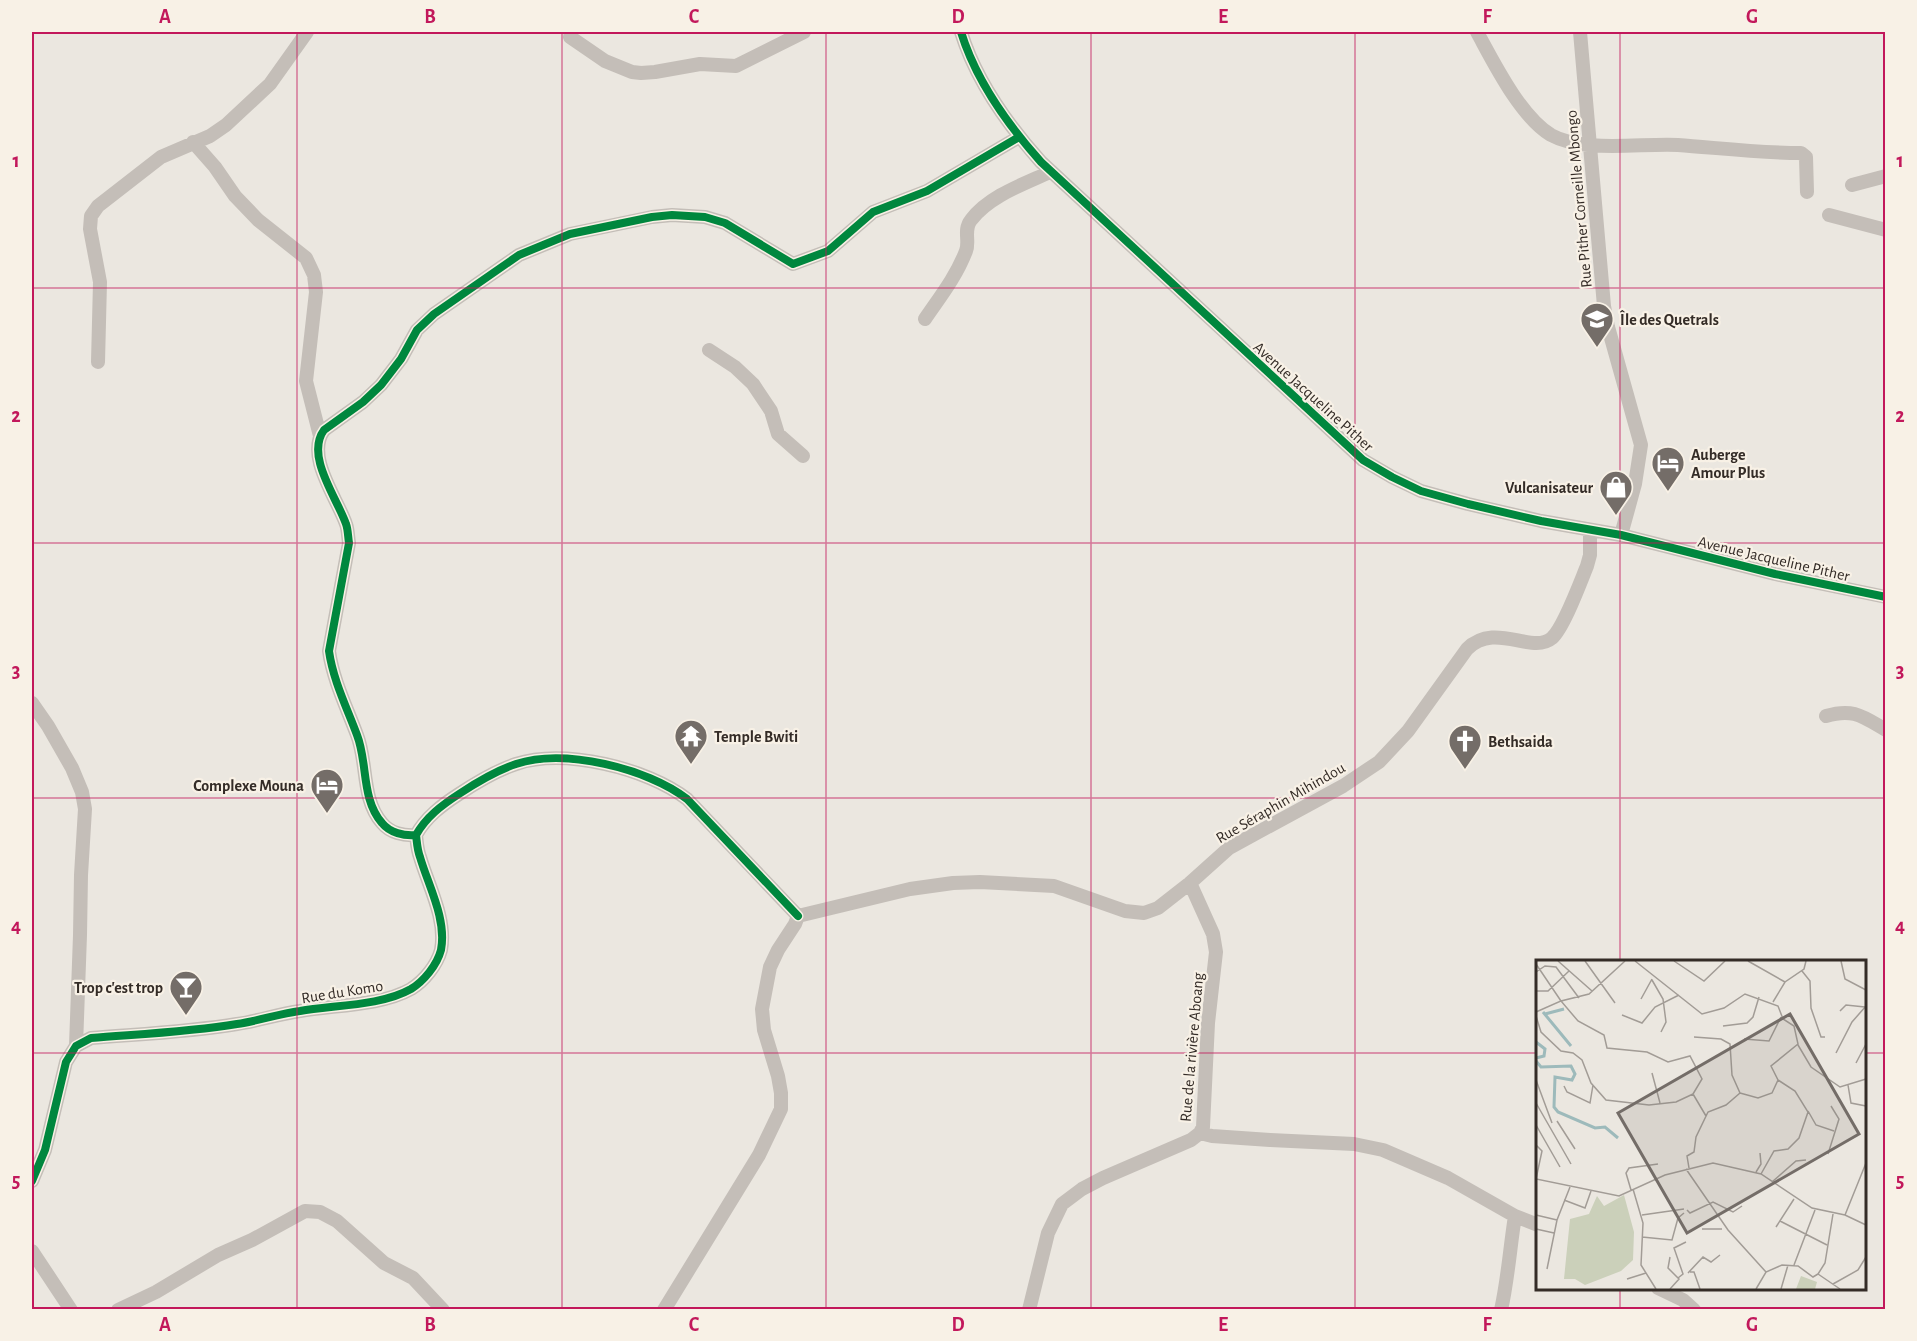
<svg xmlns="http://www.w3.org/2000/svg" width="1917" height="1341" font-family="'Alegreya Sans',sans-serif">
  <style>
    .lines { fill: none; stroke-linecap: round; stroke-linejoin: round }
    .minor { stroke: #c4beb8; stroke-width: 14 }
    .cycleway-casing { stroke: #f8f1e6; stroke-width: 11 }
    .cycleway { stroke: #00873e; stroke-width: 8 }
    .grid { fill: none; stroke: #c2185b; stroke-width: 1.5; stroke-opacity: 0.55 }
    .labels { text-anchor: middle; stroke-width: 4.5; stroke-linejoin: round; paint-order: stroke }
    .street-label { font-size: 16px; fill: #342c27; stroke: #f8f1e6 }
    .poi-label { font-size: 16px; font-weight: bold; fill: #342c27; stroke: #f8f1e6; text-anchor: start }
    .inset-river { fill: none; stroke: #9dbabb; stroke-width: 3 }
    .inset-road { fill: none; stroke: #a29c96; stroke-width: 1.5 }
    .view { fill: #746d68; fill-opacity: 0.15; stroke: #746d68; stroke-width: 3 }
    .inset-edge { fill: none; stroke: #342c27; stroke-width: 3 }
    .neatline { fill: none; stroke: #c2185b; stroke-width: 2 }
    .grid-label { font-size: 20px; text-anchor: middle; font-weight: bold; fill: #c2185b }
  </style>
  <rect width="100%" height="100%" fill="#ebe7e0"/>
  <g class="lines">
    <!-- minor -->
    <path class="minor" d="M 961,32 C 976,81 1007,124 1041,162 L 1363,460 L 1392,477 L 1421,491 L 1468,504 L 1541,521 L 1621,535 L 1775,574 L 1886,597
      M 1477,32 C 1494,63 1520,116 1551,135 C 1583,153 1641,143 1678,145 C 1719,148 1760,153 1801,153 L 1806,157 L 1807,192
      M 1580,32 L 1604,306 L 1608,327 L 1641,445 L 1635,484 L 1621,535
      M 570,37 L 605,61 L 632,72 L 641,73 L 655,72 L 700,64 L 736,66 L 804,32
      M 193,142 L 215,167 L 235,196 L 258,220 L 306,258 L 314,275 L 316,292 L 306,381 L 320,436
      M 1852,185 L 1886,176
      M 1829,215 L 1886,230
      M 925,319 C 940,297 956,277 966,251 C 970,241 963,230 971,220 C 989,196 1024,184 1050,172
      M 709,350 L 735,367 L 753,384 L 771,411 L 778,434 L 803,456
      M 98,362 L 100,282 L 90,229 L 91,216 L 98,206 L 161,157 L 210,136 L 226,125 L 270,84 L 307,32
      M 32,703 L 48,726 L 72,768 L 82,792 L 85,809 L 81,875 L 80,935 L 76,1046
      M 1826,716 C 1853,708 1862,716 1886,730
      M 416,835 C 404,836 390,833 382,823 C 361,799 368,763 357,735 C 347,708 333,680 329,651 L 349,543 C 348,537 348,529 346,524 C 337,498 305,456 324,430 L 363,402 L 381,385 L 401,359 L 417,330 L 434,314 L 519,255 L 570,234 L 652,217 L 672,215 L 705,217 L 725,223 L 793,264 L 828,251 L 873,212 L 927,191 L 1019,137
      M 798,916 L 910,889 L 953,883 L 980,882 L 1054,886 L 1125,911 L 1144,913 L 1158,908 L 1190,883 L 1229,848 L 1343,786 L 1379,762 L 1408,731 L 1467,649 C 1495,621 1532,655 1552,638 C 1564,627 1580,583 1587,566 L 1590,555 L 1590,530
      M 1200,1133 L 1212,1136 L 1270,1140 L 1354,1144 L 1383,1150 L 1448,1178 L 1515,1216 L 1538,1225
      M 32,1181 L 45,1150 L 66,1062 L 76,1046 L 91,1038 C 140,1034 189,1032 237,1024 C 258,1021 278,1014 300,1011 C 334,1005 381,1006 411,989 C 424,981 437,965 441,950 C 447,919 428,885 420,857 C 417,849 417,842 416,835 C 426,817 442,805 459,794 C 477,782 495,771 516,764 C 564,748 647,768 687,799 L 798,916
      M 32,1251 L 71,1310
      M 1658,1288 L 1683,1300 L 1694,1310
      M 118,1310 L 156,1292 L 218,1255 L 252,1240 L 305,1211 L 320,1212 L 337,1221 L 384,1263 L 413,1278 L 443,1310
      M 664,1310 L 759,1155 L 781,1109 L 781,1093 L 778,1076 L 764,1030 L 762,1009 L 770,967 L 778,950 L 795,924 L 798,916
      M 1029,1310 L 1048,1233 L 1062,1204 L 1082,1189 L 1103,1178 L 1191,1140 L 1200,1133 L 1203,1127 L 1208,1023 L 1216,952 L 1213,934 L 1190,883
      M 1501,1310 C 1508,1279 1510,1247 1515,1216"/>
    <defs>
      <path id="cycleway" d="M 961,32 C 976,81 1007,124 1041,162 L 1363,460 L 1392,477 L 1421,491 L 1468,504 L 1541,521 L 1621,535 L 1775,574 L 1886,597
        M 416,835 C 404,836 390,833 382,823 C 361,799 368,763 357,735 C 347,708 333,680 329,651 L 349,543 C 348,537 348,529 346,524 C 337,498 305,456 324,430 L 363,402 L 381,385 L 401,359 L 417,330 L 434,314 L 519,255 L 570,234 L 652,217 L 672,215 L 705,217 L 725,223 L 793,264 L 828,251 L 873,212 L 927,191 L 1019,137
        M 32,1181 L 45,1150 L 66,1062 L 76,1046 L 91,1038 C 140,1034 189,1032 237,1024 C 258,1021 278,1014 300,1011 C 334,1005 381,1006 411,989 C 424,981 437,965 441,950 C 447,919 428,885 420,857 C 417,849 417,842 416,835 C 426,817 442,805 459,794 C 477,782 495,771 516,764 C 564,748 647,768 687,799 L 798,916"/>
    </defs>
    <!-- cycleway casing -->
    <use href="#cycleway" class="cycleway-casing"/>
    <!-- cycleway -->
    <use href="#cycleway" class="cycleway"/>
  </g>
  <!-- grid -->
  <path class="grid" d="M 297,32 L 297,1310M 562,32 L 562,1310M 826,32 L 826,1310M 1091,32 L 1091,1310M 1355,32 L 1355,1310M 1620,32 L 1620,962M 32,288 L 1886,288M 32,543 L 1886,543M 32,798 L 1886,798M 32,1053 L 1538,1053M 1864,1053 L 1886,1053M 1620,1288 L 1620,1310"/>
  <!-- icons -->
  <defs>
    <symbol id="school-pin" viewBox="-11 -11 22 30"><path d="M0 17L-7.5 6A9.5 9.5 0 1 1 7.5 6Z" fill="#746d68" stroke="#f8f1e6"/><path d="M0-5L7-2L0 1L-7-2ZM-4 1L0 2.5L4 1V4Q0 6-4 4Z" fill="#fff"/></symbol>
    <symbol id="hotel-pin" viewBox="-11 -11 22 30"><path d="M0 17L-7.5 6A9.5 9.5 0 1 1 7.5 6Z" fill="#746d68" stroke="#f8f1e6"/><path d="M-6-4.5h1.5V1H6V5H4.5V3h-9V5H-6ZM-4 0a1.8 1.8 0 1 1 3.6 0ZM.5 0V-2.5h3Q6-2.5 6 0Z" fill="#fff"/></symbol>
    <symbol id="shop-pin" viewBox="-11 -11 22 30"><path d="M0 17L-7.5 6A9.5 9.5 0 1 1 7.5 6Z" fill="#746d68" stroke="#f8f1e6"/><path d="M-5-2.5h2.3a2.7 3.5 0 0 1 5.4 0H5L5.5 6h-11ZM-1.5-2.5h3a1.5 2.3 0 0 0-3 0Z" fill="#fff"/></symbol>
    <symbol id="temple-pin" viewBox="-11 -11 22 30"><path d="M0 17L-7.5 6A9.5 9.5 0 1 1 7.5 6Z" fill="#746d68" stroke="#f8f1e6"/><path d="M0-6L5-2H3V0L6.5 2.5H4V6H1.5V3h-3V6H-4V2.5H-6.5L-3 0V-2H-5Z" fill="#fff"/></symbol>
    <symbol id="church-pin" viewBox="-11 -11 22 30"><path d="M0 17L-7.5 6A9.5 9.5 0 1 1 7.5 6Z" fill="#746d68" stroke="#f8f1e6"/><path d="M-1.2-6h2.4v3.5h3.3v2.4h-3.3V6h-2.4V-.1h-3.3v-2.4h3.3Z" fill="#fff"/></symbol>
    <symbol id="bar-pin" viewBox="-11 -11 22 30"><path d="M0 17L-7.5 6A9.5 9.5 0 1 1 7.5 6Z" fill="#746d68" stroke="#f8f1e6"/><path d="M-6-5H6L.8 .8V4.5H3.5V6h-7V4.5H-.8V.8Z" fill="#fff"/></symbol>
  </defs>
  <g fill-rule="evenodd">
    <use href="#school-pin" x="1578" y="300" width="38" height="52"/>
    <use href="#hotel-pin" x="1649" y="444" width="38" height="52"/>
    <use href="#shop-pin" x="1597" y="468" width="38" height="52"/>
    <use href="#temple-pin" x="672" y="717" width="38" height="52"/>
    <use href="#church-pin" x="1446" y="722" width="38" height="52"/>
    <use href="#hotel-pin" x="308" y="766" width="38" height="52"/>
    <use href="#bar-pin" x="167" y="968" width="38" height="52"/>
  </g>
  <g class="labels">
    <!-- street labels -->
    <g class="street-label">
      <text transform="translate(1578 199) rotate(-95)" y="6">Rue Pither Corneille Mbongo</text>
      <text transform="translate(1314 396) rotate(42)" y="6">Avenue Jacqueline Pither</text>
      <text transform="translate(1774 558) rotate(13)" y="6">Avenue Jacqueline Pither</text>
      <text transform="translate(1280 802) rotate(-30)" y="6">Rue Séraphin Mihindou</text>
      <text transform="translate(342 991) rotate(-9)" y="6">Rue du Komo</text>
      <text transform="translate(1191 1047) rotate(-85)" y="6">Rue de la rivière Aboang</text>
    </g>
    <!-- poi labels -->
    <g class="poi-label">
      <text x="1620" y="325">Île des Quetrals</text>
      <text x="1691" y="460">Auberge<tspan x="1691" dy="18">Amour Plus</tspan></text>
      <text x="1593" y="493" text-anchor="end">Vulcanisateur</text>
      <text x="714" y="742">Temple Bwiti</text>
      <text x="1488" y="747">Bethsaida</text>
      <text x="304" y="791" text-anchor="end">Complexe Mouna</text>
      <text x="163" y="993" text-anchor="end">Trop c'est trop</text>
    </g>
  </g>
  <!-- overview -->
  <g transform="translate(1536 960)">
    <rect width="330" height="330" fill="#ebe7e0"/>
    <path d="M 88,235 L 98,272 L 97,300 L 85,311 L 49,325 L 39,319 L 28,319 L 34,259 L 53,254 L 61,236 L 68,246 ZM 265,316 L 281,322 L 279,329 L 260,329 Z" fill="#cbd0ba"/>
    <path class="inset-river" d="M 7,52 L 35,86M 9,54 L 28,49M 0,82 L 9,89 L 8,96 L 0,98M 0,101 L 5,107 L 35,106 L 39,114 L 36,120 L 19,117 L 18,147 L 22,152 L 59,168 L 69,167 L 82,178"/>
    <path class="inset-road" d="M 22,1 L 56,31M 49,1 L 79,43M 89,1 L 53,34 L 25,41 L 42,61 L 68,75 L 71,88 L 111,92 L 132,102 L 154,96 L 166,119 L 157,134M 99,1 L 166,54 L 188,48 L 209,34 L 242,46 L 247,59 L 258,66 L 262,84 L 235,106 L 242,120 L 236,133 L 222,138 L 204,133M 138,1 L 168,21 L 189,1M 212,1 L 249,22M 305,1 L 309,19 L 330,30M 0,4 L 25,41 L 0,52M 266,11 L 274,21 L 275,48 L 285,77 L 289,77M 0,12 L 9,6 L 20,7 L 43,38M 116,20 L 127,39 L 130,62 L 125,72M 0,31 L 12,31 L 33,11M 105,39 L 116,19M 237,42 L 249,22 L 268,9 L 270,1M 304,51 L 310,45 L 329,47M 86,55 L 106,63 L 119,47 L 143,35M 0,56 L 5,72 L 25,91 L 37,93 L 46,100 L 55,123 L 70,140 L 113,145 L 140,142 L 157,134M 187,66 L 211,63 L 217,57 L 223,37M 158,77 L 185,79 L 194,84 L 196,115 L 204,133M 208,79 L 233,81 L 245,57M 262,85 L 275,107 L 304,127 L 330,119M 300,93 L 316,62 L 330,46M 320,103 L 330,84M 116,113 L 124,143M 0,120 L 16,163M 312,125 L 315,143 L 330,146M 28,126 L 31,132 L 54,143 L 57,125M 157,134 L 170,156M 0,143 L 35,204M 272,151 L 280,165 L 298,171M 21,161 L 39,189M 0,165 L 24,207M 0,185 L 6,191 L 0,219 L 83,236 L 129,215 L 177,203 L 225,214 L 276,248 L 309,255 L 330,265M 292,194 L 303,159 L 295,146M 153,208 L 151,196 L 158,192 L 160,177 L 172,152 L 190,145 L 204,133M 150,209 L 192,270 L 230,312M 220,212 L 225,204 L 224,193M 225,214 L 238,191 L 252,189 L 263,178 L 272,152 L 259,131 L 242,120M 236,222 L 260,201 L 270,200M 97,229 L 107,263 L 105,305 L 120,329M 95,230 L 90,213 L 93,208 L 122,204M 28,240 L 49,248 L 55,231M 151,250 L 154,253 L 177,242 L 197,252 L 206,246M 0,255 L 21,260M 106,255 L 148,249M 309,255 L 330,203M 244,261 L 291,285M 240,267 L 258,239M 0,269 L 18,273M 166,269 L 186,269M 106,277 L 136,280 L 142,258 L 148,253M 258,305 L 279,250M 11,309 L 21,260 L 34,227M 154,312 L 158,312 L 164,329M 152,313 L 167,297 L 175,302 L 184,295M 282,314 L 289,303 L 297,254M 282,314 L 304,329M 142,318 L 147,314 L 138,288 L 150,282M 91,319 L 110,313M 297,324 L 322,310 L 330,297M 134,329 L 143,319 L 132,308 L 134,297M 220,329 L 230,312 L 246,305 L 262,306 L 277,317 L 282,314M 245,329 L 252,305"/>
    <path class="view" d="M 254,54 L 323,174 L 151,273 L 82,153 Z"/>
    <rect width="330" height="330" class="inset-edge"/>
  </g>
  <!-- border -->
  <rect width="1917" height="1341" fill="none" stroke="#f8f1e6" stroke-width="66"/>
  <rect x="33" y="33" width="1851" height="1275" class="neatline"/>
  <g class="grid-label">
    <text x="165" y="23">A</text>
    <text x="430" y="23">B</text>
    <text x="694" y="23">C</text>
    <text x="958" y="23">D</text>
    <text x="1223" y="23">E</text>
    <text x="1487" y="23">F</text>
    <text x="1752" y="23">G</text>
    <text x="16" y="167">1</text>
    <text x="1900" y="167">1</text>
    <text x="16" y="422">2</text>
    <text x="1900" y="422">2</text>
    <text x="16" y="677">3</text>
    <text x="1900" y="677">3</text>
    <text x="16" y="932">4</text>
    <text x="1900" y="932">4</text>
    <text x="16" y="1187">5</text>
    <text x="1900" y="1187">5</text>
    <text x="165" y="1331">A</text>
    <text x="430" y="1331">B</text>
    <text x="694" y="1331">C</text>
    <text x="958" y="1331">D</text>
    <text x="1223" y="1331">E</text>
    <text x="1487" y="1331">F</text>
    <text x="1752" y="1331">G</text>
  </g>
</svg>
